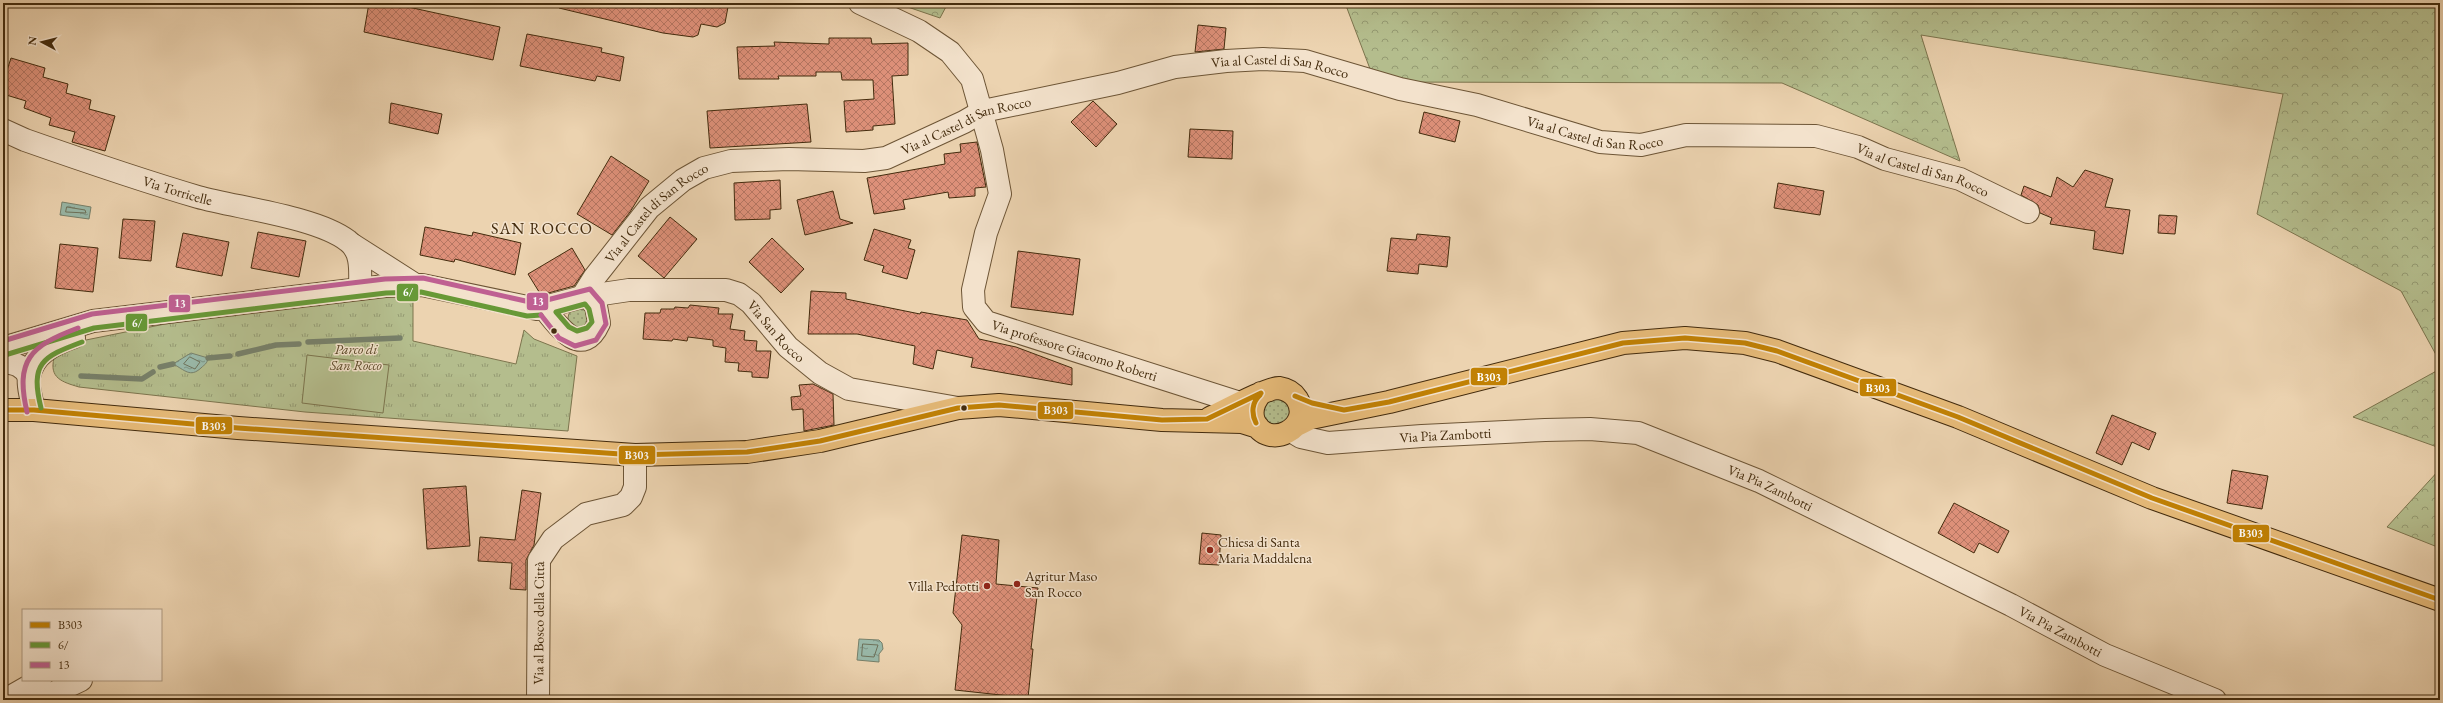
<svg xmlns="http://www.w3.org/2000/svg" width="2443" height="703" font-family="'EB Garamond',serif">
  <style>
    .grass { fill: url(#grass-dots); stroke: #7c744d }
    .forest { fill: url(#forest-crowns); stroke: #7c744d }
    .park { fill: url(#park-tufts); stroke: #7c744d }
    .pitch { fill: #b4bd8d; stroke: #7c744d }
    .water { fill: url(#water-ripples); stroke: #77806a }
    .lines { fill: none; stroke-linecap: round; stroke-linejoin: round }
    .shore { stroke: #6e725a; stroke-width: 1 }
    .stream { stroke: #77806a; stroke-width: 5.5 }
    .building { fill: url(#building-cross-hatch); stroke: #432b0d }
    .minor-casing { stroke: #6d5536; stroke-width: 24 }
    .major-casing { stroke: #432b0d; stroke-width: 24 }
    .minor { stroke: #f3e2cc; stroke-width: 22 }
    .major { stroke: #e6ba78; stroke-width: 22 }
    .bus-1-casing { stroke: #f3e2cc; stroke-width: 8 }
    .bus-2-casing { stroke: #f3e2cc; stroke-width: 8 }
    .bus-3-casing { stroke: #f3e2cc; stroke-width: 8 }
    .bus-1 { stroke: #c18104; stroke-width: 5 }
    .bus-2 { stroke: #679937; stroke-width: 5 }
    .bus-3 { stroke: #bf6092; stroke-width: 5 }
    .bus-dot { fill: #432b0d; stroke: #f3e2cc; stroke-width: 1.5 }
    .poi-dot { fill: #8f2418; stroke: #f3e2cc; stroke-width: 1.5 }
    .labels { text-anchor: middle; stroke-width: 3; stroke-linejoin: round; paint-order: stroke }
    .street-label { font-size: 14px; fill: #432b0d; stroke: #f3e2cc }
    .park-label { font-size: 14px; font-style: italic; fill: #5a4827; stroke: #f3e2cc }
    .poi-label { font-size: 14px; fill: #432b0d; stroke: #f3e2cc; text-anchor: start }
    .quarter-label { font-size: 16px; letter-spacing: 1px; fill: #432b0d; stroke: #f3e2cc }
    .line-badge { stroke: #f3e2cc; stroke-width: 1.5 }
    .badge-label { font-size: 11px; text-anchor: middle; font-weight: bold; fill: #fff }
  </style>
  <defs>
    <pattern id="grass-dots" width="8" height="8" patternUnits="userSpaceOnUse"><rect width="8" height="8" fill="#b4bd8d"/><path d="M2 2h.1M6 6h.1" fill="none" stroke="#949a72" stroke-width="1.8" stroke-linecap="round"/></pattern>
    <pattern id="forest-crowns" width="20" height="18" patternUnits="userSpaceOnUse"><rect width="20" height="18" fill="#b4bd8d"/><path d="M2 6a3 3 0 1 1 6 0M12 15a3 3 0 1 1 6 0" fill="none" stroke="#949a72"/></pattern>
    <pattern id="park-tufts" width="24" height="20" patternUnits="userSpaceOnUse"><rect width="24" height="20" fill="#b4bd8d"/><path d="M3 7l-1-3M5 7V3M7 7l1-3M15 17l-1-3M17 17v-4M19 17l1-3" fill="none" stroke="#949a72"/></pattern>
    <pattern id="water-ripples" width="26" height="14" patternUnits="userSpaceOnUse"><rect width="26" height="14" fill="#99b8a8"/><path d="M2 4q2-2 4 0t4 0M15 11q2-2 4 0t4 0" fill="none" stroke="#7e9687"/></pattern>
    <pattern id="building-cross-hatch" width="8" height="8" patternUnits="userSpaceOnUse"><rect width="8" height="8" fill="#dd9079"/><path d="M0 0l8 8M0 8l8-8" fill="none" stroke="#b57662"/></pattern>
  </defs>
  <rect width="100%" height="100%" fill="#ecd3b0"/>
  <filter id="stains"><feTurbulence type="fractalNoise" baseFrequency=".005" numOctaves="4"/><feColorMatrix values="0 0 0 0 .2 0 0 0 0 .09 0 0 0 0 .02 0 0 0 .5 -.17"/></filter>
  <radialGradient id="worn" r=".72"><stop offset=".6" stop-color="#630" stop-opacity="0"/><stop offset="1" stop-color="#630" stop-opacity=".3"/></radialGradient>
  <!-- grass -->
  <path class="grass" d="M568 318a10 10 0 1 1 20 0a10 10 0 1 1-20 0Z
    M 1276,397 L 1289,404 L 1291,413 L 1287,422 L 1273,426 L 1263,417 L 1264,404 Z"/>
  <!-- forest -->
  <path class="forest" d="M 896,3 L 948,3 L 940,18 Z
    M 1345,3 L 2440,3 L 2440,362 L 2401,291 L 2257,214 L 2283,94 L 1921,35 L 1960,161 L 1782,83 L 1375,82 Z
    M 2440,369 L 2440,448 L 2353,417 Z
    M 2440,469 L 2440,548 L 2387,527 Z"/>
  <!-- park -->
  <path class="park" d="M 413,294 L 413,341 L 516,364 L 524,330 L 534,339 L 577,356 L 568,431 L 305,412 L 79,387 C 62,382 49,378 54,358 L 81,341 L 165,324 L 357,298 Z"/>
  <!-- pitch -->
  <path class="pitch" d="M 307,355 L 389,365 L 383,413 L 302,403 Z"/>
  <!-- water -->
  <path class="water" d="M 62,202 L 91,207 L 89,219 L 60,215 Z
    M 191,353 L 208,358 C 207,364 205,364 201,368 C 190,378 185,370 173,364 Z
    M 859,639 L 879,640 L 882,643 L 883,649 L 879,654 L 879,662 L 857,660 Z"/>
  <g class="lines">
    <!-- shore -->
    <path class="shore" d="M 67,207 L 85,210 L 86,213 L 66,212 Z
      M 190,357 L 200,362 L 195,369 L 184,364 Z
      M 863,644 L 878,645 L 874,657 L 862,656 Z"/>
    <!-- stream -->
    <path class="stream" d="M 308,342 L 400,338
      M 238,354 L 276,345 L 299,344
      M 208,358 L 230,356
      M 160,367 L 173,364
      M 81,376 L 142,379 L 153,372"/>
  </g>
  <!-- building -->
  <path class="building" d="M 369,3 L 390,3 L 500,27 L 493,60 L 364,32 Z
    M 559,3 L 680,3 L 700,5 L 704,3 L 728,7 L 725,23 L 717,27 L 701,24 L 698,35 L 693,37 L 663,33 L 559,8 Z
    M 1198,25 L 1226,28 L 1224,49 L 1195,52 Z
    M 527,34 L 602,48 L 601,52 L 624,57 L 620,81 L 597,76 L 595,81 L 520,66 Z
    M 829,38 L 871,38 L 872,44 L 908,43 L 908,75 L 892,76 L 895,124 L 873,126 L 873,130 L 846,132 L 844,101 L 874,99 L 873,80 L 842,80 L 841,72 L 816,72 L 816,76 L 778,76 L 779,79 L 739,79 L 737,47 L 775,46 L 774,42 L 829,44 Z
    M 11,58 L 45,68 L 43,77 L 68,84 L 66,93 L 91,100 L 89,109 L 115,116 L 105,151 L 72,142 L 75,132 L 49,125 L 51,118 L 24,108 L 26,101 L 3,94 L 3,83 Z
    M 1093,101 L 1117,124 L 1096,147 L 1071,122 Z
    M 391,103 L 442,114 L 438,134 L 389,123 Z
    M 807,104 L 811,142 L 710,148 L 707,111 Z
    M 1424,112 L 1460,121 L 1455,142 L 1419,133 Z
    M 1190,129 L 1233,131 L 1232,159 L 1188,157 Z
    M 977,142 L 986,187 L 975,188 L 975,196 L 949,198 L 948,192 L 903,200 L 905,209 L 874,214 L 867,178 L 945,164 L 944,154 L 961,152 L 960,144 Z
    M 611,156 L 649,181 L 630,212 L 612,235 L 577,214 Z
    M 2085,170 L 2113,179 L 2105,207 L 2130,210 L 2123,254 L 2093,249 L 2095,231 L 2050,224 L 2052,218 L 2040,213 L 2038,205 L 2021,195 L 2024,186 L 2051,197 L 2057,177 L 2073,187 Z
    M 780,180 L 781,209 L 770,210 L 770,219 L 735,220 L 734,183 Z
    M 1778,183 L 1824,191 L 1820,215 L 1774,208 Z
    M 833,191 L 840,219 L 853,223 L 805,235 L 797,200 Z
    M 2159,215 L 2177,216 L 2175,234 L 2158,233 Z
    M 670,217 L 697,239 L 664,278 L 638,256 Z
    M 123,219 L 155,221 L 151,261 L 119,258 Z
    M 425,227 L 472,236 L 473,232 L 521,243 L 515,275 L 455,259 L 454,262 L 420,255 Z
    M 874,229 L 911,240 L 908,248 L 915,250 L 907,279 L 882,272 L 884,266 L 864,260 Z
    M 258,232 L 306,241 L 299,277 L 251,268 Z
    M 183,233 L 229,242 L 222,276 L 176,267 Z
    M 1417,234 L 1450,237 L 1447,267 L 1419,264 L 1418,274 L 1387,271 L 1391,238 L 1416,240 Z
    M 772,238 L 804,269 L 781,293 L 749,262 Z
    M 60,244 L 98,248 L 93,292 L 55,288 Z
    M 572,248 L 585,270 L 574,286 L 541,295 L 528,274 Z
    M 1018,251 L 1080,259 L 1073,315 L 1011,307 Z
    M 811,291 L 846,293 L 846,299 L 920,314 L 921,312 L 967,320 L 979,339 L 1016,347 L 1072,368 L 1072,385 L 971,367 L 973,358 L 937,350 L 933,369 L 913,364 L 915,346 L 857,334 L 808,334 Z
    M 690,305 L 719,308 L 718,314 L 733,314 L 730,329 L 745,331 L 744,340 L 757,341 L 756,351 L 771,351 L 768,378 L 752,377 L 752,372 L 738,371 L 739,363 L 725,362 L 726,348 L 713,346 L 713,340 L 688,337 L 687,341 L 673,339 L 672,341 L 643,339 L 645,313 L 660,313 L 661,309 L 674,309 L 675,307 L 688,308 Z
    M 813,384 L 833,394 L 834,425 L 804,431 L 803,409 L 792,410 L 791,397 L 801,396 L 799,385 Z
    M 2112,415 L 2156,433 L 2149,450 L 2132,442 L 2122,465 L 2096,453 Z
    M 2232,470 L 2268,476 L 2262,509 L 2227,503 Z
    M 466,486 L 470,546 L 427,549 L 423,489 Z
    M 522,490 L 541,493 L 534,545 L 526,560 L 526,590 L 510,589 L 512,563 L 478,561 L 480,537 L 515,540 Z
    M 1954,503 L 2009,531 L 1998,553 L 1979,543 L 1974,553 L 1938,533 Z
    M 1202,533 L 1221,535 L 1219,565 L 1199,564 Z
    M 962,535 L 999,540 L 996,584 L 1038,588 L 1031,649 L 1033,649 L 1028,698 L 955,690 L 962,625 L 953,613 Z"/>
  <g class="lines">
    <defs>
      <g id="minor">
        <path id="s1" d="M 860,3 L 919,31 L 950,52 L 972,79 L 992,150 L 1000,194 L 986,233 L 973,290 L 974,307 L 986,322 L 1243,404"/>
        <path id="s2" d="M 3,130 L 25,140 C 82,160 140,180 198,197 C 238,208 317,217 348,241 C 363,252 360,273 360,289"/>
        <path d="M 353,245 L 414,284"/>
        <path id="s3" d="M 582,297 L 594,278 L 649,208 L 683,180 L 704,168 L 731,161 L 789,159 L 864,161 L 886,158 L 964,122 L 983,111 L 1118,83 L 1175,67 L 1226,61 L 1263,59 L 1305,61 L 1400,89 L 1477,105 L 1600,142 L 1641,145 L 1686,135 L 1816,136 L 1858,147 L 1885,159 L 1960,179 L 2028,212"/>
        <path d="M 544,308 C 557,325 582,361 599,323 L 596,306 L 588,296"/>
        <path id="s4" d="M 3,348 L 93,321 L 385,286 L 422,285 L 537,309 L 582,297 L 629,290 L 726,290 L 739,294 L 751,303 L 788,347 L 820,373 L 849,389 L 958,408"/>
        <path d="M 3,362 C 15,363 24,366 29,377"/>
        <path d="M 34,410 C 32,401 27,386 29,377 C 33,354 54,344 74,337"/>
        <path id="s5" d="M 1291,431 L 1301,437 L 1328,443 L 1422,436 L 1545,430 L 1590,429 L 1638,433 L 1759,481 L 2011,605 L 2105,655 L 2215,700"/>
        <path d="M 5,700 L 40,680"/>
        <path d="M 39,700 L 81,680"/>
        <path id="s6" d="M 538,700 L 539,560 L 553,539 L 586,514 L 623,505 L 631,497 L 635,487 L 635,455"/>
      </g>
      <path id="major" d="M 3,410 L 34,410 L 238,428 L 635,455 L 747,452 L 820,441 L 958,408 L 999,405 L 1162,420 L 1242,422 L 1258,427
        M 1210,418 C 1223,412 1269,387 1279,388 C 1286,389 1293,393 1297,399 C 1314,427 1268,452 1254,421 C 1250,410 1254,401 1261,393
        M 1297,425 L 1311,418 L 1389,402 L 1623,343 L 1685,338 L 1745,343 L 1777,351 L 1958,417 L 2152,498 L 2440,600"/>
    </defs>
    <!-- minor casing -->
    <use href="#minor" class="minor-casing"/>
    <!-- major casing -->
    <use href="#major" class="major-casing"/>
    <!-- minor -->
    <use href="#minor" class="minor"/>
    <!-- major -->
    <use href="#major" class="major"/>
    <defs>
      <path id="bus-1" d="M 1295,396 L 1312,403 L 1344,410 L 1389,402 L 1623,343 L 1685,338 L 1745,343 L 1777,351 L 1958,417 L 2152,498 L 2440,600
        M 3,410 L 34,410 L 238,428 L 635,455 L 747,452 L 820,441 L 958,408 L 999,405 L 1162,420 L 1207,419 L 1261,393
        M 1256,423 C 1251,413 1252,402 1260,395"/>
      <path id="bus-2" d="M 585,304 L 589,309 L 592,322 L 587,328 L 577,331 L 569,327 L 556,312 Z
        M 5,355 L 94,328 L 386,293 L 421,292 L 527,316 L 541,315
        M 41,408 C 30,363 42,357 82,342"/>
      <path id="bus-3" d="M 3,341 L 92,314 L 385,279 L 423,278 L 530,302 L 543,301 L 590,289 L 602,303 L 606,324 L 596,340 L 575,346 L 559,338 L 541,315
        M 27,412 C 15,360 30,346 78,328"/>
    </defs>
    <!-- bus-1 casing -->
    <use href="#bus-1" class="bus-1-casing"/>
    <!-- bus-2 casing -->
    <use href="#bus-2" class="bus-2-casing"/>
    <!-- bus-3 casing -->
    <use href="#bus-3" class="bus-3-casing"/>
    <!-- bus-1 -->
    <use href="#bus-1" class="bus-1"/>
    <!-- bus-2 -->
    <use href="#bus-2" class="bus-2"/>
    <!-- bus-3 -->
    <use href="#bus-3" class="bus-3"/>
  </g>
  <!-- markers -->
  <g class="bus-dot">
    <circle cx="554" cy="331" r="3.5"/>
    <circle cx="964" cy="408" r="3.5"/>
  </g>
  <g class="poi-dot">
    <circle cx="1210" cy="550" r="4"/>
    <circle cx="1017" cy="584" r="4"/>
    <circle cx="987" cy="586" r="4"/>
  </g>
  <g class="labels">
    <!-- street labels -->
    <g class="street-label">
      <text dy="5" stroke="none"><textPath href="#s3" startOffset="774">Via al Castel di San Rocco</textPath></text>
      <text dy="5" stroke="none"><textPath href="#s3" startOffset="450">Via al Castel di San Rocco</textPath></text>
      <text dy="5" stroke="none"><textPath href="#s3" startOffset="1098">Via al Castel di San Rocco</textPath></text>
      <text dy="5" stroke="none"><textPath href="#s3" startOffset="1434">Via al Castel di San Rocco</textPath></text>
      <text dy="5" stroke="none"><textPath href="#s2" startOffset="185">Via Torricelle</textPath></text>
      <text dy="5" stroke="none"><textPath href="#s3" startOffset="114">Via al Castel di San Rocco</textPath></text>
      <text dy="5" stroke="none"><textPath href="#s4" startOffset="800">Via San Rocco</textPath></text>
      <text dy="5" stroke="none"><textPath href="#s1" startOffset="485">Via professore Giacomo Roberti</textPath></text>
      <text dy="5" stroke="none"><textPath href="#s5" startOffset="157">Via Pia Zambotti</textPath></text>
      <text dy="5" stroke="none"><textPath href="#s5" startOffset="493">Via Pia Zambotti</textPath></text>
      <text dy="5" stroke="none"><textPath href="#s6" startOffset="77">Via al Bosco della Città</textPath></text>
      <text dy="5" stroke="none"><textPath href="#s5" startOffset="817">Via Pia Zambotti</textPath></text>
    </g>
    <!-- park labels -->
    <g class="park-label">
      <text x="356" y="354">Parco di<tspan x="356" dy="16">San Rocco</tspan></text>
    </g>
    <!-- poi labels -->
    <g class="poi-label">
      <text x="1218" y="547">Chiesa di Santa<tspan x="1218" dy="16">Maria Maddalena</tspan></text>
      <text x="1025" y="581">Agritur Maso<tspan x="1025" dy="16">San Rocco</tspan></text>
      <text x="979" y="591" text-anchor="end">Villa Pedrotti</text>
    </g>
    <!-- quarter labels -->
    <g class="quarter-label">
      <text x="542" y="234">SAN ROCCO</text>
    </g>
  </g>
  <g class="line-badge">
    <rect x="396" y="283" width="23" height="19" rx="4" fill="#679937"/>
    <rect x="526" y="292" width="23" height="19" rx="4" fill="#bf6092"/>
    <rect x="168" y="294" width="23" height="19" rx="4" fill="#bf6092"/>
    <rect x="125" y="313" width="23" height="19" rx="4" fill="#679937"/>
    <rect x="1470" y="367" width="38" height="19" rx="4" fill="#c18104"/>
    <rect x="1859" y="378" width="38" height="19" rx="4" fill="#c18104"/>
    <rect x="1037" y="401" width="37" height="19" rx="4" fill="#c18104"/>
    <rect x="195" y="416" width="38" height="19" rx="4" fill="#c18104"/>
    <rect x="618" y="445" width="38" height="20" rx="4" fill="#c18104"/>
    <rect x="2232" y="524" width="38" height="19" rx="4" fill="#c18104"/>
  </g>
  <g class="badge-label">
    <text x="408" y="296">6/</text>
    <text x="538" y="305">13</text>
    <text x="180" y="307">13</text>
    <text x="137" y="327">6/</text>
    <text x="1489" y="381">B303</text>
    <text x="1878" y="392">B303</text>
    <text x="1056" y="414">B303</text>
    <text x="214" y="430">B303</text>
    <text x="637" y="459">B303</text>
    <text x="2251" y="537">B303</text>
  </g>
  <!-- margin -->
  <rect width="2443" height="703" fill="none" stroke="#ecd3b0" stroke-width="16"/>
  <rect x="4" y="4" width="2435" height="695" fill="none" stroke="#432b0d" stroke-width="2"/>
  <rect x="8" y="8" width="2427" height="687" fill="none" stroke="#432b0d"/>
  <!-- legend -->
  <rect x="22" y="609" width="140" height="72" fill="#f3e2cc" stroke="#ad9980"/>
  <rect x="30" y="622" width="20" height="6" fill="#c18104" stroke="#ad9980"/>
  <text x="58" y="629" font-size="12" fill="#432b0d">B303</text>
  <rect x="30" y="642" width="20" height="6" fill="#679937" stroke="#ad9980"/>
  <text x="58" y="649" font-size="12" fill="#432b0d">6/</text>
  <rect x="30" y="662" width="20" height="6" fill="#bf6092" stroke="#ad9980"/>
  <text x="58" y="669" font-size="12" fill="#432b0d">13</text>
  <!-- north arrow -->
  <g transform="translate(42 42) rotate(277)" stroke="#f3e2cc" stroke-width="3" paint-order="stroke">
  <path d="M0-3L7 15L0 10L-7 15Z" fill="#432b0d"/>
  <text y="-6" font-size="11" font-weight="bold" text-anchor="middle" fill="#432b0d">N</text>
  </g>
  <rect width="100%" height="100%" filter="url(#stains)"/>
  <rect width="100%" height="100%" fill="url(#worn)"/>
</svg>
